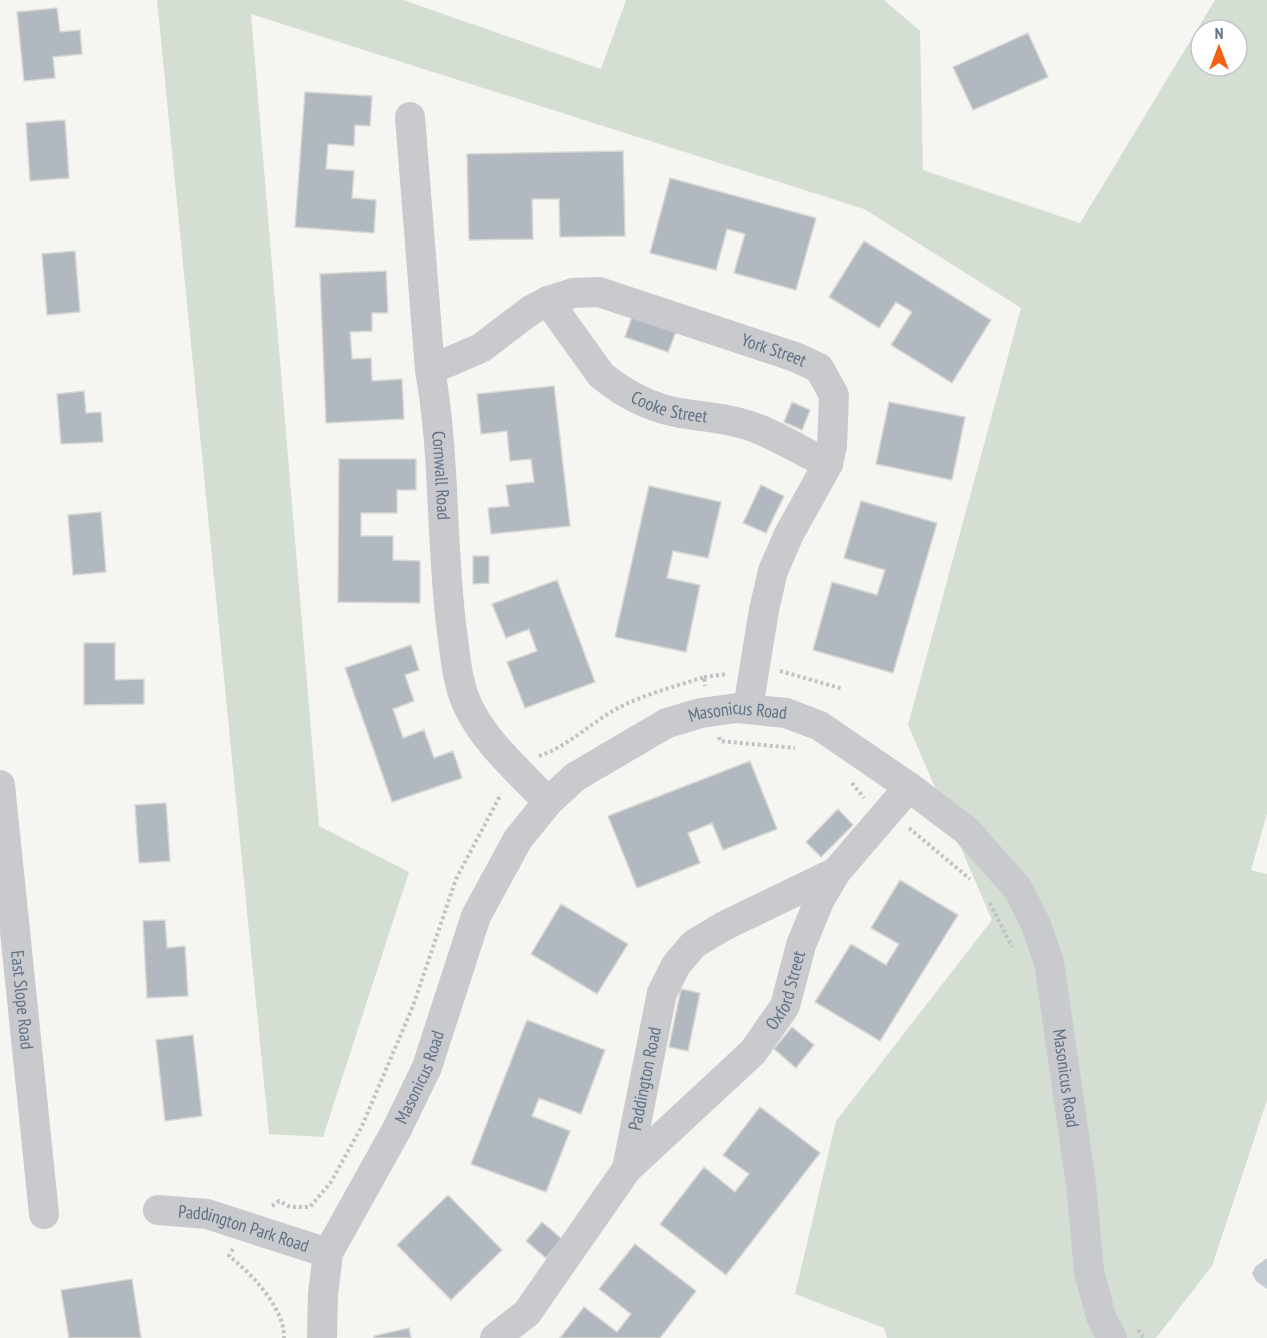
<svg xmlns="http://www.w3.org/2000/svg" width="1267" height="1338" font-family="'PT Sans Narrow',sans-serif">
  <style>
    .green { fill: #d5ded2; fill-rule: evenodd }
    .water { fill: #c2ccd2 }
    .building { fill: #b1b8bf; stroke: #d7d7d4; stroke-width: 1.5 }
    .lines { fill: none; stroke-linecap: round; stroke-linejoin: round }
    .path { stroke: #c0c2c4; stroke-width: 4; stroke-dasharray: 3 3; stroke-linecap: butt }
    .street { stroke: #c8cace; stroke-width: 30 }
    .labels { text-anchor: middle; stroke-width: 6; stroke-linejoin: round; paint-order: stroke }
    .street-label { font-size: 18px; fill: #617186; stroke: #fff }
  </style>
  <rect width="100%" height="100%" fill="#f5f6f1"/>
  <!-- green -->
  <path class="green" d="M 157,0 L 403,0 L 601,69 L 626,0 L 884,0 L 920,31 L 923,170 L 1080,223 L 1215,0 L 1267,0 L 1267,814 L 1251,870 L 1267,874 L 1267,1100 L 1212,1266 L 1156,1338 L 887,1338 L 884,1328 L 795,1294 L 836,1121 L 992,920 L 908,725 L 1021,308 L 864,209 L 251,14 L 319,826 L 409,872 L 323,1137 L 269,1134 ZM 1201,30 L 1237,30 L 1237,66 L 1201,66 Z"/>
  <!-- water -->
  <path class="water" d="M 1267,1258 L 1267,1289 L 1256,1281 L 1252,1273 L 1256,1266 Z"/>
  <!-- building -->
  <path class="building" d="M 57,8 L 60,32 L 80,30 L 82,54 L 53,57 L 55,78 L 24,81 L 17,12 Z
    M 1028,33 L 1048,77 L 973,110 L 953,67 Z
    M 305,92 L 372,96 L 370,126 L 355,125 L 354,146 L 328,144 L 326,169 L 354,171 L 352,198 L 376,200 L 374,233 L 295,227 Z
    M 65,120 L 69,178 L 30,181 L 26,123 Z
    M 623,151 L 625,236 L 560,237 L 559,199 L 532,199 L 533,239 L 469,240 L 467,154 Z
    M 670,178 L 816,218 L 796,290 L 734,273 L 745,234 L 727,229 L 716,270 L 650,253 Z
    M 864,241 L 991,320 L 952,383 L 891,345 L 912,312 L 896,302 L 879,328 L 829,297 Z
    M 75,251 L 80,312 L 47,315 L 42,254 Z
    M 386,271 L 388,313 L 372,313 L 372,331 L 350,332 L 352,359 L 371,358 L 372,381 L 402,379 L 404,419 L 326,423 L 320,274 Z
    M 634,311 L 678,327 L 668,352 L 625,337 Z
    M 554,386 L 570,526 L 491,534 L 488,508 L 509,506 L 506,485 L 534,482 L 531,459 L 510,461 L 507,431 L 481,434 L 477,394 Z
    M 84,391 L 86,413 L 101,412 L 103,442 L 61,444 L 57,394 Z
    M 792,402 L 810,410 L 802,430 L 784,422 Z
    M 889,402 L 965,417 L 952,480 L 876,464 Z
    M 339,459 L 416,459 L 416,490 L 397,490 L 397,513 L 361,513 L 361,536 L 393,536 L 393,560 L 420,561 L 420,603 L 338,602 Z
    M 761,485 L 784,496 L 766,533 L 743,523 Z
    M 649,486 L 721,502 L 708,558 L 673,551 L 667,578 L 700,585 L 686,652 L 615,637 Z
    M 861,501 L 937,523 L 893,673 L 813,650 L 832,582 L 877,595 L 885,570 L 844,558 Z
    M 101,512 L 106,572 L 73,575 L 68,515 Z
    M 473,556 L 489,556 L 489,583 L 473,584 Z
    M 557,580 L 595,682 L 525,708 L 507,662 L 537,651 L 529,629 L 506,638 L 492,604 Z
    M 84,643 L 115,643 L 115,680 L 144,679 L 144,704 L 84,705 Z
    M 411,645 L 419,670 L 405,675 L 414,701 L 393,709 L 403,738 L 424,730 L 434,758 L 453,751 L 462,778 L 392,802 L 345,668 Z
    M 750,761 L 777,829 L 723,850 L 712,823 L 688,833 L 700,863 L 637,888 L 608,816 Z
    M 166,803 L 170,861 L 139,863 L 135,805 Z
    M 838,809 L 853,825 L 821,857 L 806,842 Z
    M 900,880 L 958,915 L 880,1041 L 815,1002 L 851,944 L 886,965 L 899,944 L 871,928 Z
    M 561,904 L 628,944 L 597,994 L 531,954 Z
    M 165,920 L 167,948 L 185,946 L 188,996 L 147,998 L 143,921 Z
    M 681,989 L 700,993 L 688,1051 L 669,1047 Z
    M 527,1020 L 605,1050 L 581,1114 L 539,1098 L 532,1116 L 570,1131 L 546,1192 L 471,1164 Z
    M 792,1027 L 814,1045 L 796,1068 L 774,1049 Z
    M 193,1035 L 202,1116 L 165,1121 L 156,1040 Z
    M 760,1107 L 820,1153 L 726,1275 L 660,1224 L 704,1167 L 735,1192 L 749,1174 L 723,1155 Z
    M 448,1195 L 502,1250 L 451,1300 L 397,1245 Z
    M 542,1222 L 562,1239 L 546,1258 L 526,1241 Z
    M 635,1244 L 696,1291 L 660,1338 L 560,1338 L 584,1307 L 617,1332 L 631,1314 L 599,1289 Z
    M 132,1279 L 141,1338 L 69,1338 L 61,1290 Z
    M 409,1328 L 411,1338 L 374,1338 L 374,1336 Z"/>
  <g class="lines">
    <!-- path -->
    <path class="path" d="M 780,671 L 843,689
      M 704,677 L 727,674
      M 719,737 L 720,741 L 795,748
      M 539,756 C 570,746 594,719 624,705 C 649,693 677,686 704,677 L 705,686
      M 852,783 L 864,798
      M 909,828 L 970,879
      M 990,903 L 1012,947
      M 272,1206 L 279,1201 L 290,1207 L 310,1207 L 331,1182 L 362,1126 L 413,1006 L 456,879 L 501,794
      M 233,1249 L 229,1256 C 250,1272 285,1308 284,1338
      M 1138,1330 L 1144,1338"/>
    <!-- street -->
    <g class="street">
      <path id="s1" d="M 410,117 L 430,370 C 445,453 441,540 451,624 C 455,651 456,679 467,704 C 484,742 520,772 548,802"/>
      <path id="s2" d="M 548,301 L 601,375 C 623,393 651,408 680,413 C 704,417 729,418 753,427 C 778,436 803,452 828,464"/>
      <path id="s3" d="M 430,370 L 481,348 L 531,310 L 548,301 L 573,293 L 599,292 L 795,357 L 819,368 L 834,395 L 832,446 L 828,464 L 789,534 L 773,571 L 764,610 L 748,708"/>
      <path id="s4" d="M 0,785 L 44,1214"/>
      <path id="s5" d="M 627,1169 L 753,1052 L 785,1006 L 801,945 L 820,899 L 836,872 L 909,787"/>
      <path id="s6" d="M 158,1210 L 207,1214 L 328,1253"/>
      <path id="s7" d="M 322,1338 L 323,1294 L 328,1253 L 397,1129 L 427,1067 L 476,916 L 518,839 L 548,802 L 575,777 L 667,723 L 701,713 L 737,708 L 786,713 L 820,726 L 909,787 L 966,830 L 1018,889 L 1036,925 L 1049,962 L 1081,1184 L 1089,1271 L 1101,1317 L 1112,1338"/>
      <path id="s8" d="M 495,1338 L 527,1313 L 627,1169 L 662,993 L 676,965 L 694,944 L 724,926 L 836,872"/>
    </g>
  </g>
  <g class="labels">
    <!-- street labels -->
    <g class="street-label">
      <text dy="6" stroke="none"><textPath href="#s3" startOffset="374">York Street</textPath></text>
      <text dy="6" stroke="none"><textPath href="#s2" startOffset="168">Cooke Street</textPath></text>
      <text dy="6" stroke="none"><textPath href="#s1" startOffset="360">Cornwall Road</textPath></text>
      <text dy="6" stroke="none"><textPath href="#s7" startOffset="806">Masonicus Road</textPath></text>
      <text dy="6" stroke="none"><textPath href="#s5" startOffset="243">Oxford Street</textPath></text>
      <text dy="6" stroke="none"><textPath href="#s4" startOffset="216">East Slope Road</textPath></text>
      <text dy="6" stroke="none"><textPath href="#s7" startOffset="284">Masonicus Road</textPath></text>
      <text dy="6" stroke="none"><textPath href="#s7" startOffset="1346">Masonicus Road</textPath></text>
      <text dy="6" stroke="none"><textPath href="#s8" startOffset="308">Paddington Road</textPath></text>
      <text dy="6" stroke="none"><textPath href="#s6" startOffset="88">Paddington Park Road</textPath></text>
    </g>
  </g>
  <!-- north arrow -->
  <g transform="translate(1219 48)"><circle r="28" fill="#ffffff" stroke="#c0c6cf" stroke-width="1.5"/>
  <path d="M0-4.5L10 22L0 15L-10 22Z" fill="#f56012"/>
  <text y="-9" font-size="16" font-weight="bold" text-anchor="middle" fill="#617186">N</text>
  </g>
</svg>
